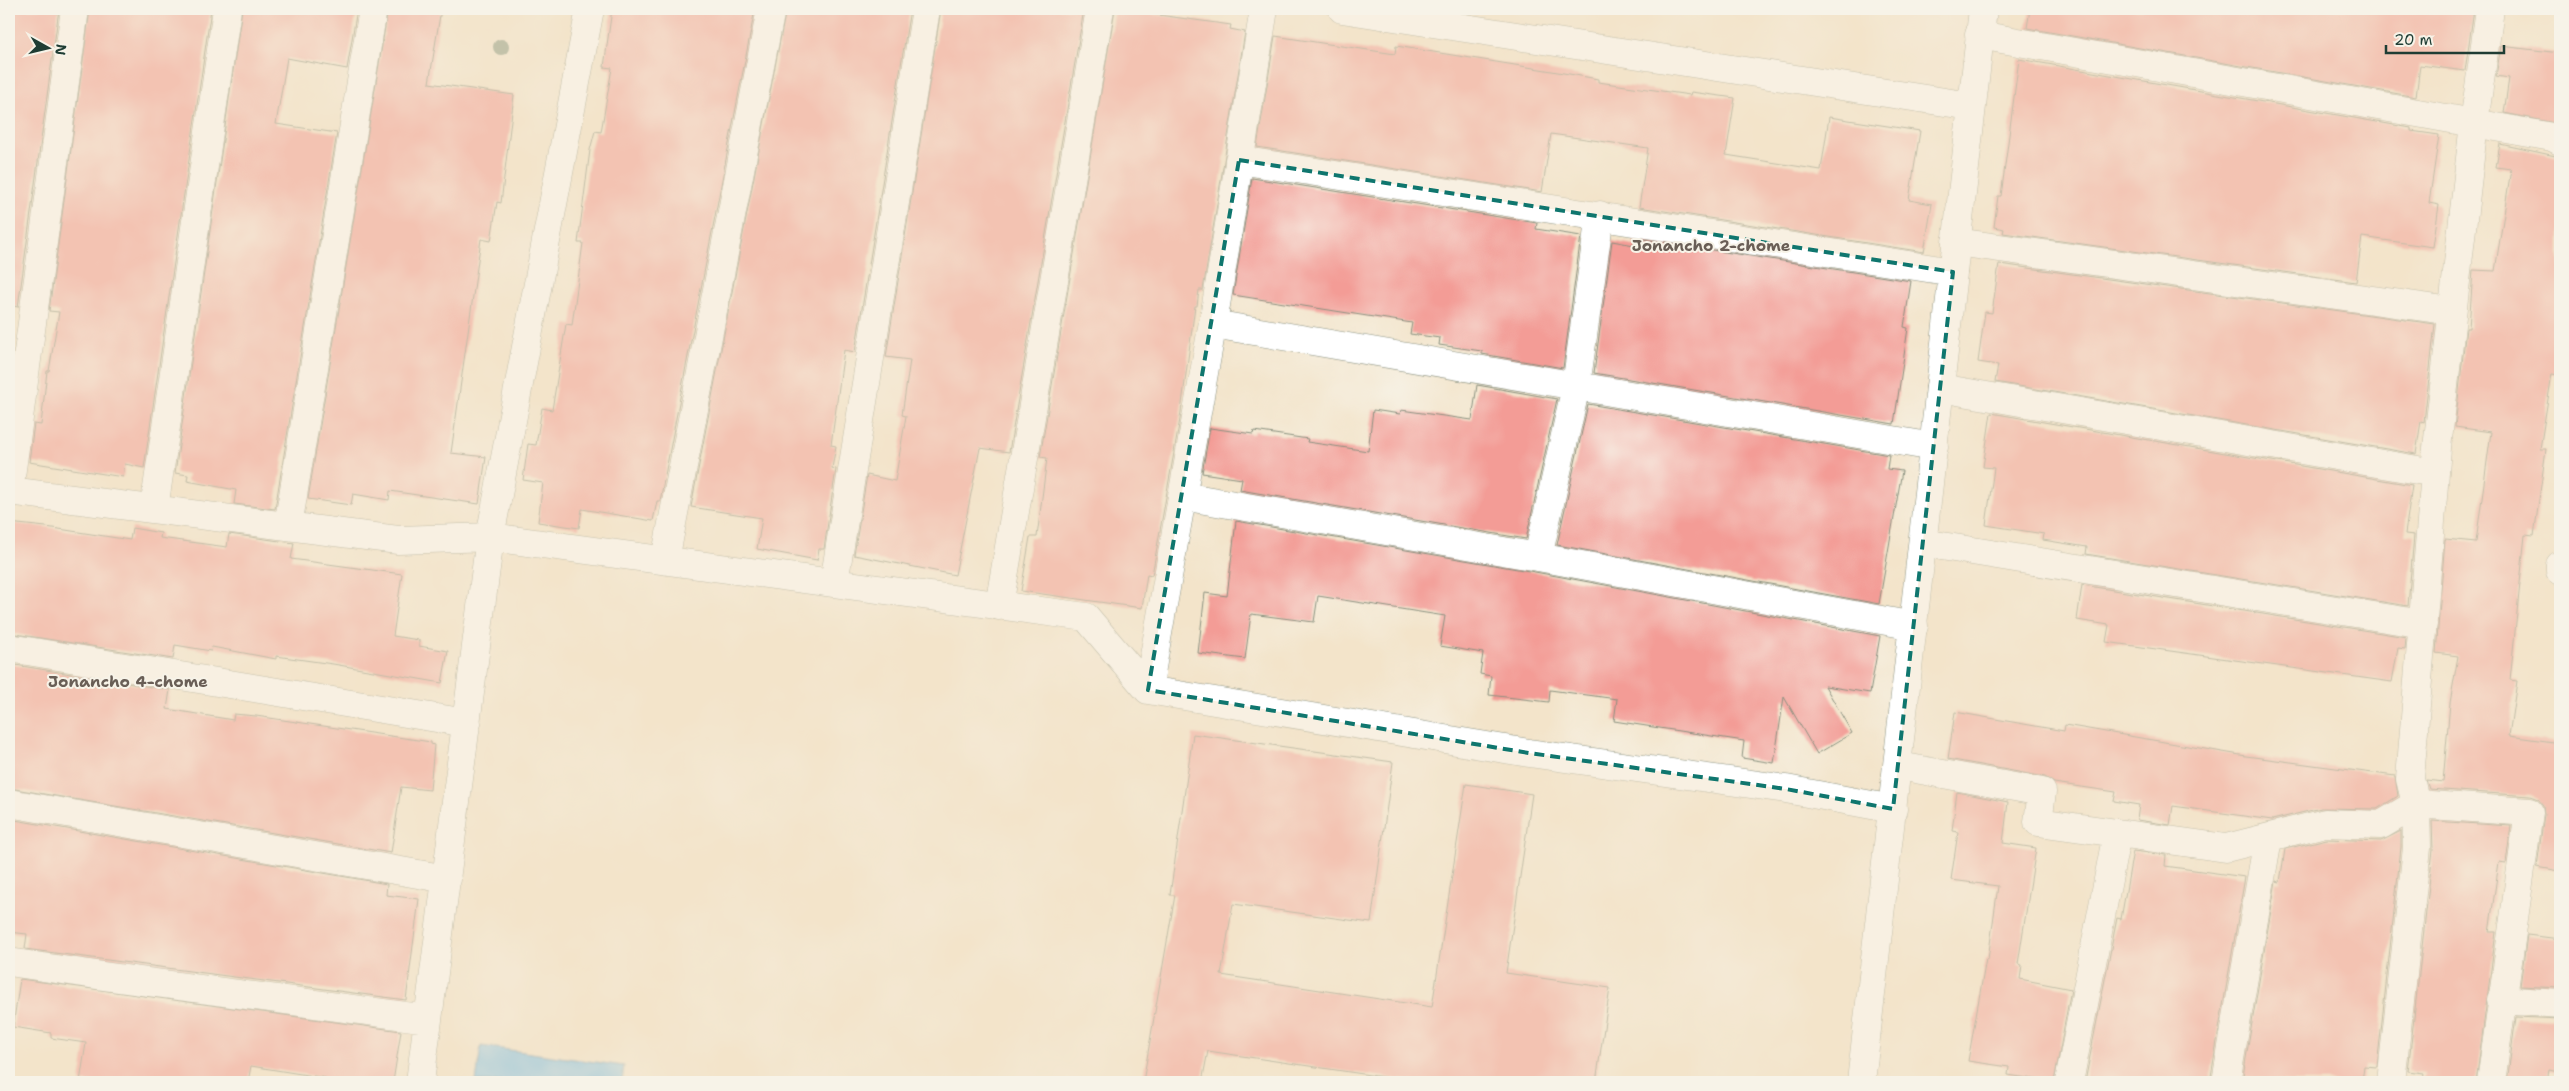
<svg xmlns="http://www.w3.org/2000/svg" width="2569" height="1091" font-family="'Shantell Sans',sans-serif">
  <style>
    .water { fill: #70bbe9; stroke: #487c8e }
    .building { fill: #f39c96 }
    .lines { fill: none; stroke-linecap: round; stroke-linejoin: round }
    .street-casing { stroke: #89907f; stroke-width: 29 }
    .secondary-casing { stroke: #89907f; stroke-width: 29 }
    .street { stroke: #fff; stroke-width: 28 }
    .secondary { stroke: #fff; stroke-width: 28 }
    .tree { fill: #8a9982 }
    .marked { fill: none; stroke: #0f766e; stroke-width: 4; stroke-dasharray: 10 6; stroke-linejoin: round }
    .labels { text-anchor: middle; stroke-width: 4; stroke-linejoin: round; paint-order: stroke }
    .neighbourhood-label { font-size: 16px; font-weight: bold; fill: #695e56; stroke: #f7f3e8 }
  </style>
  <rect width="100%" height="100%" fill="#f7f3e8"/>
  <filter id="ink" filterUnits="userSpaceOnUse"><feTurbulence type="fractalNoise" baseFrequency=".02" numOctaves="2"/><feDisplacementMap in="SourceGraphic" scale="10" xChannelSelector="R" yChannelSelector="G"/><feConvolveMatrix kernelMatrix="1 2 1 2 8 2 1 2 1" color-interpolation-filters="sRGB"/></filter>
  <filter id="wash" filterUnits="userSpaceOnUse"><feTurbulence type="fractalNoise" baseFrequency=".0096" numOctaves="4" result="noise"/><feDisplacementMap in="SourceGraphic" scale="20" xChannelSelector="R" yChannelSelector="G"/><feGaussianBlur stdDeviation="1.12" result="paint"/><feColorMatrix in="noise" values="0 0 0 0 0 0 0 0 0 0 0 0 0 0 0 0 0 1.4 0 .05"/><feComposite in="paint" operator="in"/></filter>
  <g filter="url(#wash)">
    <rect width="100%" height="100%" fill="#f3e4ca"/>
    <!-- water -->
    <path class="water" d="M 481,1046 L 624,1066 L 622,1082 L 476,1082 Z"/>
    <g id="blocks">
      <!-- building -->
      <path class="building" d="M 9,9 L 59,9 L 18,307 L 9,305 Z
        M 90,9 L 211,9 L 144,468 L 125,464 L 123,477 L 29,462 L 34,424 L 41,425 L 47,371 L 49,371 L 59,312 L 49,311 Z
        M 242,9 L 357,9 L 347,69 L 287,58 L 276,124 L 337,133 L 275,509 L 234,504 L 236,490 L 187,481 L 188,475 L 175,473 Z
        M 388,9 L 441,9 L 429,83 L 514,95 L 501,203 L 497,202 L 491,241 L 481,239 L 451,453 L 486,457 L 479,504 L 390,491 L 389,500 L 353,494 L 351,505 L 308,499 Z
        M 612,9 L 755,9 L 660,501 L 657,501 L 653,521 L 582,509 L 579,528 L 538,522 L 543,483 L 523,480 L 528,444 L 536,445 L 542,408 L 552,410 L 566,324 L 572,325 L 583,243 L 578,243 L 590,150 L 595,131 L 601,132 L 612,68 L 604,67 Z
        M 786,9 L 910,9 L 855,352 L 844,350 L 831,445 L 836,446 L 832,468 L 836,469 L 824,549 L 819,549 L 817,560 L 757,549 L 762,518 L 691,507 Z
        M 941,9 L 1084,9 L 1009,452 L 980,448 L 955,575 L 854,555 L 867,475 L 895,481 L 906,416 L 902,415 L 910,360 L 886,357 Z
        M 1115,9 L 1231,25 L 1230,29 L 1245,32 L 1203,290 L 1199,290 L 1197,306 L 1195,306 L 1180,419 L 1152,575 L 1147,574 L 1142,608 L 1021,591 L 1030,537 L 1037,537 L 1047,458 L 1040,457 Z
        M 2030,9 L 2474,9 L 2465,71 L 2420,65 L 2416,97 L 2027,28 Z
        M 1275,36 L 1395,54 L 1396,46 L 1546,70 L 1598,79 L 1598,82 L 1690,95 L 1691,92 L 1735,98 L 1726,155 L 1821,170 L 1829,117 L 1920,131 L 1909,200 L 1932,204 L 1924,252 L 1639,207 L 1648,148 L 1551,134 L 1542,192 L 1257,147 Z
        M 2501,46 L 2560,53 L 2560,124 L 2504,113 L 2509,78 L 2496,76 Z
        M 2019,59 L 2411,128 L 2411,131 L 2439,135 L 2429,203 L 2439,205 L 2433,247 L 2362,237 L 2356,282 L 2003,233 L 2004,229 L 1994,227 L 1998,196 L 2001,196 Z
        M 2500,144 L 2560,157 L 2560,358 L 2558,375 L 2552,374 L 2540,449 L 2546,449 L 2534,536 L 2525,535 L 2510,680 L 2517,681 L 2509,736 L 2560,743 L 2560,871 L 2537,867 L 2544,814 L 2543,805 L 2538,799 L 2530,796 L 2429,789 L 2426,780 L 2443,782 L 2450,703 L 2458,656 L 2436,653 L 2445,539 L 2476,542 L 2491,432 L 2455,427 L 2466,328 L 2469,328 L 2473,270 L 2495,271 L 2511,169 L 2496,167 Z
        M 1252,178 L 1537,223 L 1536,229 L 1581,236 L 1563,368 L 1482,354 L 1482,351 L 1439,345 L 1440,338 L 1410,334 L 1412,323 L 1233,295 Z
        M 1635,238 L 1911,281 L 1904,327 L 1908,328 L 1894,424 L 1594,373 L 1612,241 L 1634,245 Z
        M 1999,264 L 2435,324 L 2424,422 L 2421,421 L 2416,454 L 1995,382 L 1998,365 L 1978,362 L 1985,312 L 1992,313 Z
        M 1477,385 L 1557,399 L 1526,539 L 1240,490 L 1242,479 L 1202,473 L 1210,428 L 1253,434 L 1254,431 L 1308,439 L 1307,442 L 1368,451 L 1373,410 L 1400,414 L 1401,410 L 1472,420 Z
        M 1588,404 L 1889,455 L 1887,469 L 1902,471 L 1879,604 L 1557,545 Z
        M 1991,413 L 2412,485 L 2405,534 L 2414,535 L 2408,606 L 2086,554 L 2087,547 L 2043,540 L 2044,534 L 1986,525 L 1994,468 L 1983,467 Z
        M 1236,521 L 1535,572 L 1880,636 L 1870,693 L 1825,686 L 1852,733 L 1817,754 L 1784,697 L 1774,763 L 1742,758 L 1744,741 L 1614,721 L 1617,699 L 1550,690 L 1549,702 L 1489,695 L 1491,676 L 1480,674 L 1483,653 L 1440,646 L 1445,616 L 1318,596 L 1314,622 L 1251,614 L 1245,659 L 1198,653 L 1205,593 L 1227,596 Z
        M 9,523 L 46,527 L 130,540 L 132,528 L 161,533 L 160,538 L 227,547 L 229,534 L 294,543 L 291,559 L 402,574 L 393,636 L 419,640 L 419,646 L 448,651 L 442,683 L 333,664 L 276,656 L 276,659 L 212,647 L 211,651 L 175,645 L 173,659 L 9,633 Z
        M 2082,585 L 2406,637 L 2405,649 L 2398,648 L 2392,682 L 2106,642 L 2109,625 L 2077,620 Z
        M 9,664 L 170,690 L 167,709 L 233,720 L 234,714 L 256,716 L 431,742 L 431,744 L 434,745 L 430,790 L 401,787 L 391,853 L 9,788 Z
        M 1955,712 L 2064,731 L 2065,725 L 2246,756 L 2395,776 L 2398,796 L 2377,809 L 2321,808 L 2272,820 L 2173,806 L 2170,825 L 2137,820 L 2139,805 L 2114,801 L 2116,792 L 2054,783 L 2045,777 L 1948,759 Z
        M 1193,734 L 1393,762 L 1371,923 L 1233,904 L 1221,975 L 1432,1007 L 1466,784 L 1532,794 L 1506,973 L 1610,988 L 1596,1082 L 1417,1082 L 1208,1051 L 1202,1082 L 1143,1082 L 1175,895 L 1170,895 Z
        M 1957,792 L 2008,802 L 2003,843 L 2036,848 L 2018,964 L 2022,965 L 2020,979 L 2071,989 L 2054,1082 L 2008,1075 L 2009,1067 L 1968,1061 L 1986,959 L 1988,959 L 1998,886 L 1951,880 L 1958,832 L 1952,831 Z
        M 9,819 L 387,884 L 386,895 L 419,899 L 406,1000 L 25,949 L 27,934 L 9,932 Z
        M 2432,821 L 2511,826 L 2506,863 L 2499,862 L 2489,932 L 2496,932 L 2476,1082 L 2423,1082 L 2424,1073 L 2408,1071 L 2433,850 Z
        M 2401,831 L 2401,847 L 2377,1067 L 2364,1066 L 2362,1082 L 2289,1082 L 2243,1076 L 2276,881 L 2280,882 L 2285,849 L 2327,839 L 2381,841 Z
        M 2133,851 L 2166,855 L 2165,866 L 2245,877 L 2210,1082 L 2085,1082 L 2117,918 L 2121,919 Z
        M 2527,935 L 2560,939 L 2560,988 L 2520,986 Z
        M 20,979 L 401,1031 L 393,1082 L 326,1082 L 326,1078 L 251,1066 L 248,1082 L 80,1082 L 86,1043 L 51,1038 L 51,1033 L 13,1027 Z
        M 2516,1017 L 2560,1019 L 2560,1072 L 2549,1070 L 2547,1082 L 2507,1082 Z"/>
    </g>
  </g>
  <g filter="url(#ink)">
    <use href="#blocks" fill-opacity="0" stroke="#89907f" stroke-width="1"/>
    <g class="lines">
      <defs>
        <path id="street" d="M 1342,9 L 1971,106
          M 1979,35 L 2552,137 L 2560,141
          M 1239,160 L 1953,272
          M 1956,242 L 2452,311
          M 1213,324 L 1934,447
          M 1940,388 L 2435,473
          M 9,491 L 398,540 L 490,537 L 1086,617 L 1148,690 L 1529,753 L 1786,789 L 1893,809
          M 9,491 L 75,9
          M 1182,496 L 1538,557 L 1914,626
          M 154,509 L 227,9
          M 288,526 L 373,9
          M 1923,543 L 2423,624
          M 1538,557 L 1576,386 L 1600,215
          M 665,560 L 771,9
          M 2560,565 L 2560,571
          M 834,583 L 926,9
          M 999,606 L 1100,9
          M 9,648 L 467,723
          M 1148,690 L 1216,305 L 1264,9
          M 1899,766 L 2042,792 L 2038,822 L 2226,848 L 2325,823 L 2381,825 L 2416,804 L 2529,812 L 2491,1082
          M 9,803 L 447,879
          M 9,962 L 103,976 L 428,1019
          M 2501,1000 L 2560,1004
          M 420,1082 L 490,537 L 590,9
          M 2069,1082 L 2117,833
          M 2226,1082 L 2268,838
          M 2391,1082 L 2417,848 L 2416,804 L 2410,779 L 2437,448 L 2474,123 L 2490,9"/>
        <path id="secondary" d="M 1861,1082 L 1983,9"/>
      </defs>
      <!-- street casing -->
      <use href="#street" class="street-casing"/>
      <!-- secondary casing -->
      <use href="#secondary" class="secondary-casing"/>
      <!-- street -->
      <use href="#street" class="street"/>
      <!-- secondary -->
      <use href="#secondary" class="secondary"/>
    </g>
    <!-- trees -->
    <circle class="tree" cx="501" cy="47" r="8"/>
  </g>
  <!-- marked area -->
  <path d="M0 0H2569V1091H0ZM 1239,160 L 1953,272 L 1893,809 L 1786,789 L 1529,753 L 1148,690 Z" fill="#f3e4ca" fill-opacity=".55" fill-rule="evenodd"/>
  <path class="marked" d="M 1239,160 L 1953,272 L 1893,809 L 1786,789 L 1529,753 L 1148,690 Z"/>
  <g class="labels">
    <!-- neighbourhood labels -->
    <g class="neighbourhood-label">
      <text x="1711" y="251">Jonancho 2-chome</text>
      <text x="128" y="687">Jonancho 4-chome</text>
    </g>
  </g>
  <!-- margin -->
  <rect width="2569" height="1091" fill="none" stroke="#f7f3e8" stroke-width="30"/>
  <!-- north arrow -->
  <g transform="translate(48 48) rotate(98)" stroke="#f7f3e8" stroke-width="4" paint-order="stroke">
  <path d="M0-4L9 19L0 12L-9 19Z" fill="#1f3d34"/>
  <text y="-8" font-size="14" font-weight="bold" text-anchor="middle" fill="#1f3d34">N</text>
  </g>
  <!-- scale -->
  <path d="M2386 45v8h118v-8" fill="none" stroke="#1f3d34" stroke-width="2.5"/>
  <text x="2394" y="45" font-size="15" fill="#1f3d34" stroke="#f7f3e8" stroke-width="4" paint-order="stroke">20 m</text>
</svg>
